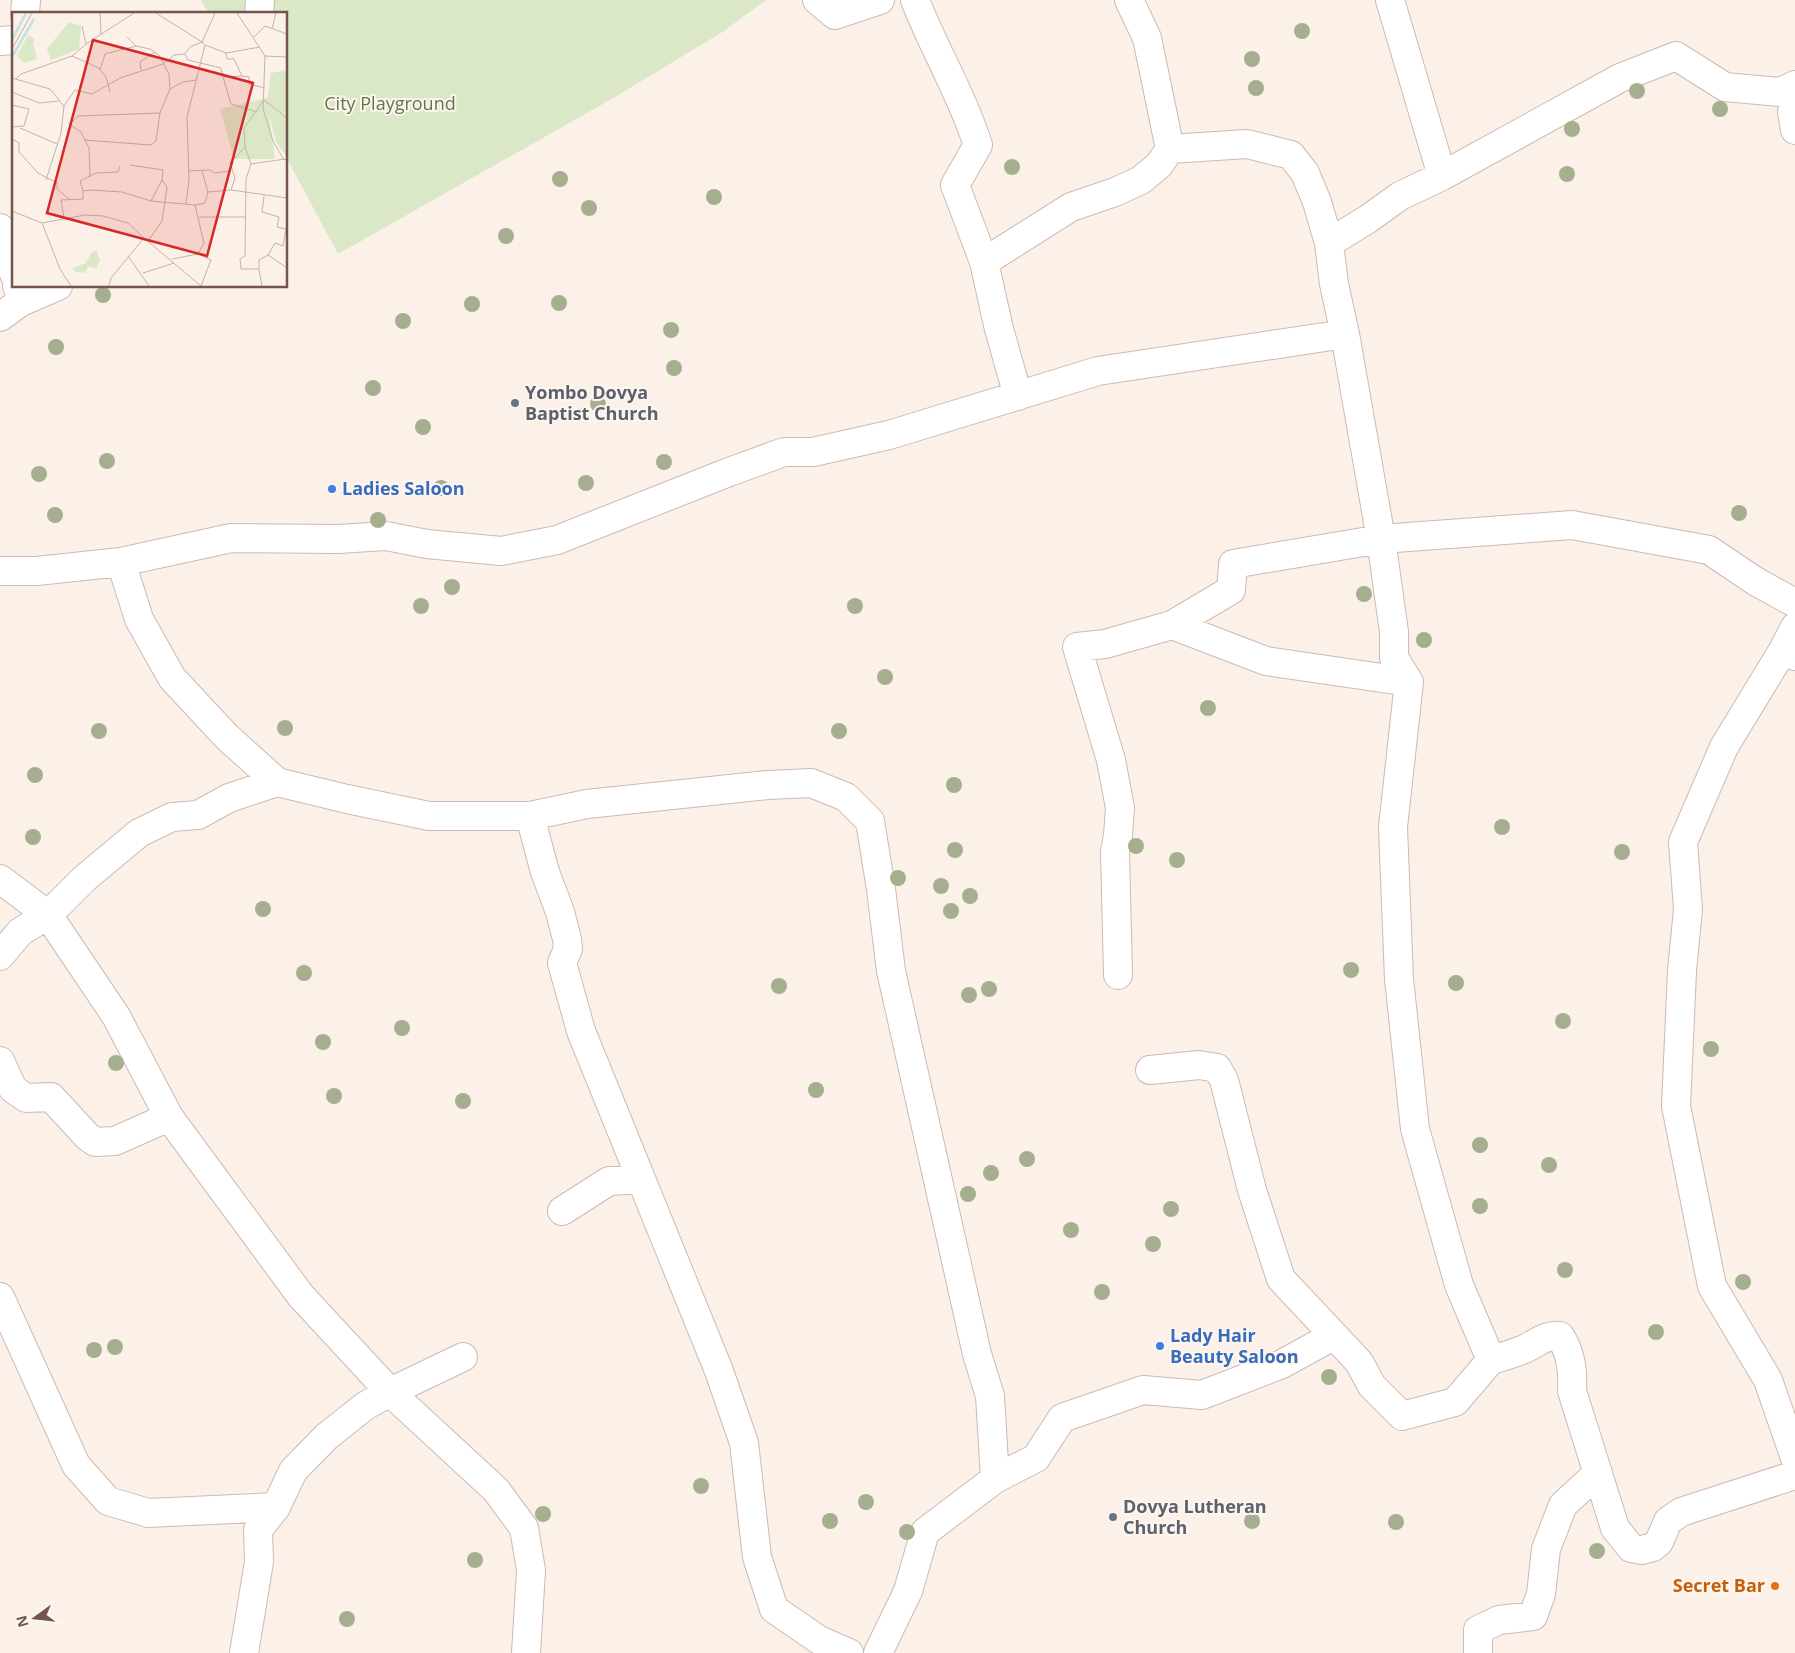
<svg xmlns="http://www.w3.org/2000/svg" width="1795" height="1653" font-family="'Open Sans',sans-serif">
  <style>
    .green { fill: #dbe8c7 }
    .lines { fill: none; stroke-linecap: round; stroke-linejoin: round }
    .minor-casing { stroke: #cfb9b2; stroke-width: 30 }
    .minor { stroke: #fff; stroke-width: 28 }
    .tree { fill: #a5af8f }
    .worship-dot { fill: #6b7280; stroke: #fef5ef; stroke-width: 2 }
    .shop-dot { fill: #3f7fe0; stroke: #fef5ef; stroke-width: 2 }
    .food-dot { fill: #e8710a; stroke: #fef5ef; stroke-width: 2 }
    .labels { text-anchor: middle; stroke-width: 4; stroke-linejoin: round; paint-order: stroke }
    .park-label { font-size: 18px; fill: #5e7946; stroke: #fef5ef }
    .worship-label { font-size: 18px; font-weight: bold; fill: #5b616d; stroke: #fef5ef; text-anchor: start }
    .shop-label { font-size: 18px; font-weight: bold; fill: #366cbe; stroke: #fef5ef; text-anchor: start }
    .food-label { font-size: 18px; font-weight: bold; fill: #c56008; stroke: #fef5ef; text-anchor: end }
    .inset-river { fill: none; stroke: #bee4e3; stroke-width: 2.5 }
    .inset-road { fill: none; stroke: #c5b3aa; stroke-width: 1 }
    .view { fill: #d62828; fill-opacity: 0.15; stroke: #d62828; stroke-width: 2.5 }
    .inset-edge { fill: none; stroke: #74554e; stroke-width: 2.5 }
  </style>
  <rect width="100%" height="100%" fill="#fbf1e8"/>
  <!-- green -->
  <path class="green" d="M 201,0 L 766,0 L 724,31 L 615,97 L 338,254 L 286,157 L 286,14 L 209,14 Z"/>
  <g class="lines">
    <defs>
      <path id="minor" d="M 817,0 L 835,15 L 880,0
        M 915,0 C 934,49 962,95 978,145 L 955,185 L 984,262 L 999,329 L 1018,396
        M 1129,0 L 1147,38 L 1170,149 L 1247,144 L 1291,155 L 1305,173 L 1317,202 L 1329,243
        M 1390,0 L 1442,176
        M 25,14 L 26,0
        M 259,14 L 260,0
        M 0,41 L 14,40
        M 1795,85 L 1780,92 L 1725,87 L 1676,56 L 1620,78 L 1442,176 L 1400,196 L 1368,219 L 1329,243 L 1334,284 L 1345,334 L 1381,539 L 1394,632 L 1394,658 L 1409,682 L 1393,827 L 1399,979 L 1415,1129 L 1459,1285 L 1491,1360 C 1502,1357 1512,1354 1522,1350 C 1535,1345 1545,1334 1560,1336 C 1571,1353 1573,1370 1572,1391 L 1615,1528 L 1631,1548 L 1642,1550 L 1653,1547 L 1659,1542 L 1668,1521 L 1681,1512 L 1795,1475
        M 1795,100 L 1792,112 L 1795,130
        M 0,228 L 14,274
        M 984,262 L 1071,207 L 1115,192 L 1141,180 L 1159,165 L 1170,149
        M 21,302 L 58,286
        M 0,317 L 22,301 L 17,286
        M 121,562 L 139,619 L 172,678 L 227,737 L 277,782 L 347,799 L 429,816 L 530,816 L 587,804 L 768,785 L 811,783 L 846,797 L 870,821 L 881,889 L 891,971 L 977,1354 L 990,1396 L 995,1479
        M 0,571 L 37,571 L 121,562 L 231,538 L 338,539 L 386,536 L 427,544 L 501,551 L 557,540 L 729,472 L 784,452 L 813,452 L 889,435 L 1098,371 L 1345,334
        M 1172,625 L 1231,590 L 1233,564 L 1381,539 L 1572,525 L 1709,550 L 1755,581 L 1795,603
        M 1795,627 L 1783,650 L 1795,656
        M 1783,650 L 1724,747 L 1683,842 L 1688,909 L 1682,971 L 1676,1106 L 1712,1286 L 1768,1380 L 1795,1458
        M 530,816 L 545,872 L 560,912 L 567,939 L 568,949 L 562,963 L 581,1031 L 719,1371 L 744,1443 L 757,1557 L 774,1609 L 819,1640 L 849,1653
        M 0,879 L 48,915 L 116,1016 L 169,1117 L 301,1296 L 390,1392 L 496,1490 L 524,1528 L 531,1570 L 526,1653
        M 0,956 L 20,932 L 48,915 L 85,878 L 139,833 L 172,817 L 198,815 L 229,798 L 277,782
        M 1118,975 L 1115,852 L 1118,835 L 1120,808 L 1111,760 L 1077,647 L 1105,644 L 1172,625 L 1266,661 L 1409,682
        M 0,1061 L 13,1089 L 26,1098 L 51,1097 L 87,1136 L 95,1142 L 115,1141 L 169,1117
        M 1150,1070 L 1199,1065 L 1217,1068 L 1224,1080 L 1252,1190 L 1281,1279 L 1359,1362 L 1372,1386 L 1402,1416 L 1455,1402 L 1491,1360
        M 562,1211 L 609,1181 L 641,1179
        M 0,1297 L 76,1465 L 108,1501 L 148,1513 L 276,1507
        M 244,1653 L 259,1562 L 258,1530 L 276,1507 L 293,1471 L 326,1437 L 365,1406 L 390,1392 L 463,1357
        M 878,1653 L 908,1591 L 925,1532 L 995,1479 L 1036,1458 L 1062,1418 L 1143,1390 L 1202,1395 L 1282,1364 L 1333,1336
        M 1478,1653 L 1478,1630 L 1499,1620 L 1533,1616 L 1541,1594 L 1546,1549 L 1563,1505 L 1598,1473"/>
    </defs>
    <!-- minor casing -->
    <use href="#minor" class="minor-casing"/>
    <!-- minor -->
    <use href="#minor" class="minor"/>
  </g>
  <!-- trees -->
  <g class="tree">
    <circle cx="1302" cy="31" r="8"/>
    <circle cx="1252" cy="59" r="8"/>
    <circle cx="1256" cy="88" r="8"/>
    <circle cx="1637" cy="91" r="8"/>
    <circle cx="1720" cy="109" r="8"/>
    <circle cx="1572" cy="129" r="8"/>
    <circle cx="1012" cy="167" r="8"/>
    <circle cx="1567" cy="174" r="8"/>
    <circle cx="560" cy="179" r="8"/>
    <circle cx="714" cy="197" r="8"/>
    <circle cx="589" cy="208" r="8"/>
    <circle cx="506" cy="236" r="8"/>
    <circle cx="103" cy="295" r="8"/>
    <circle cx="559" cy="303" r="8"/>
    <circle cx="472" cy="304" r="8"/>
    <circle cx="403" cy="321" r="8"/>
    <circle cx="671" cy="330" r="8"/>
    <circle cx="56" cy="347" r="8"/>
    <circle cx="674" cy="368" r="8"/>
    <circle cx="373" cy="388" r="8"/>
    <circle cx="598" cy="404" r="8"/>
    <circle cx="423" cy="427" r="8"/>
    <circle cx="107" cy="461" r="8"/>
    <circle cx="664" cy="462" r="8"/>
    <circle cx="39" cy="474" r="8"/>
    <circle cx="586" cy="483" r="8"/>
    <circle cx="441" cy="488" r="8"/>
    <circle cx="1739" cy="513" r="8"/>
    <circle cx="55" cy="515" r="8"/>
    <circle cx="378" cy="520" r="8"/>
    <circle cx="452" cy="587" r="8"/>
    <circle cx="1364" cy="594" r="8"/>
    <circle cx="421" cy="606" r="8"/>
    <circle cx="855" cy="606" r="8"/>
    <circle cx="1424" cy="640" r="8"/>
    <circle cx="885" cy="677" r="8"/>
    <circle cx="1208" cy="708" r="8"/>
    <circle cx="285" cy="728" r="8"/>
    <circle cx="99" cy="731" r="8"/>
    <circle cx="839" cy="731" r="8"/>
    <circle cx="35" cy="775" r="8"/>
    <circle cx="954" cy="785" r="8"/>
    <circle cx="1502" cy="827" r="8"/>
    <circle cx="33" cy="837" r="8"/>
    <circle cx="1136" cy="846" r="8"/>
    <circle cx="955" cy="850" r="8"/>
    <circle cx="1622" cy="852" r="8"/>
    <circle cx="1177" cy="860" r="8"/>
    <circle cx="898" cy="878" r="8"/>
    <circle cx="941" cy="886" r="8"/>
    <circle cx="970" cy="896" r="8"/>
    <circle cx="263" cy="909" r="8"/>
    <circle cx="951" cy="911" r="8"/>
    <circle cx="1351" cy="970" r="8"/>
    <circle cx="304" cy="973" r="8"/>
    <circle cx="1456" cy="983" r="8"/>
    <circle cx="779" cy="986" r="8"/>
    <circle cx="989" cy="989" r="8"/>
    <circle cx="969" cy="995" r="8"/>
    <circle cx="1563" cy="1021" r="8"/>
    <circle cx="402" cy="1028" r="8"/>
    <circle cx="323" cy="1042" r="8"/>
    <circle cx="1711" cy="1049" r="8"/>
    <circle cx="116" cy="1063" r="8"/>
    <circle cx="816" cy="1090" r="8"/>
    <circle cx="334" cy="1096" r="8"/>
    <circle cx="463" cy="1101" r="8"/>
    <circle cx="1480" cy="1145" r="8"/>
    <circle cx="1027" cy="1159" r="8"/>
    <circle cx="1549" cy="1165" r="8"/>
    <circle cx="991" cy="1173" r="8"/>
    <circle cx="968" cy="1194" r="8"/>
    <circle cx="1480" cy="1206" r="8"/>
    <circle cx="1171" cy="1209" r="8"/>
    <circle cx="1071" cy="1230" r="8"/>
    <circle cx="1153" cy="1244" r="8"/>
    <circle cx="1565" cy="1270" r="8"/>
    <circle cx="1743" cy="1282" r="8"/>
    <circle cx="1102" cy="1292" r="8"/>
    <circle cx="1656" cy="1332" r="8"/>
    <circle cx="115" cy="1347" r="8"/>
    <circle cx="94" cy="1350" r="8"/>
    <circle cx="1329" cy="1377" r="8"/>
    <circle cx="701" cy="1486" r="8"/>
    <circle cx="866" cy="1502" r="8"/>
    <circle cx="543" cy="1514" r="8"/>
    <circle cx="830" cy="1521" r="8"/>
    <circle cx="1252" cy="1521" r="8"/>
    <circle cx="1396" cy="1522" r="8"/>
    <circle cx="907" cy="1532" r="8"/>
    <circle cx="1597" cy="1551" r="8"/>
    <circle cx="475" cy="1560" r="8"/>
    <circle cx="347" cy="1619" r="8"/>
  </g>
  <!-- markers -->
  <g class="worship-dot">
    <circle cx="515" cy="403" r="5"/>
    <circle cx="1113" cy="1517" r="5"/>
  </g>
  <g class="shop-dot">
    <circle cx="332" cy="489" r="5"/>
    <circle cx="1160" cy="1346" r="5"/>
  </g>
  <circle class="food-dot" cx="1775" cy="1586" r="5"/>
  <g class="labels">
    <!-- park labels -->
    <g class="park-label">
      <text x="390" y="110">City Playground</text>
    </g>
    <!-- worship labels -->
    <g class="worship-label">
      <text x="525" y="399">Yombo Dovya<tspan x="525" dy="21">Baptist Church</tspan></text>
      <text x="1123" y="1513">Dovya Lutheran<tspan x="1123" dy="21">Church</tspan></text>
    </g>
    <!-- shop labels -->
    <g class="shop-label">
      <text x="342" y="495">Ladies Saloon</text>
      <text x="1170" y="1342">Lady Hair<tspan x="1170" dy="21">Beauty Saloon</tspan></text>
    </g>
    <!-- food labels -->
    <g class="food-label">
      <text x="1765" y="1592">Secret Bar</text>
    </g>
  </g>
  <!-- overview -->
  <g transform="translate(12 12)">
    <rect width="275" height="275" fill="#fbf1e8"/>
    <path d="M 57,10 L 69,14 L 67,37 L 39,48 L 35,37 ZM 16,23 L 23,27 L 21,31 L 25,47 L 12,51 L 5,44 ZM 275,58 L 275,145 L 264,130 L 257,102 L 263,147 L 222,147 L 208,97 L 254,86 L 255,88 L 259,61 ZM 84,238 L 88,248 L 84,257 L 76,254 L 73,261 L 63,260 L 61,256 L 74,251 L 79,241 Z" fill="#dbe8c7"/>
    <path class="inset-river" d="M 0,28 L 14,1M 0,45 L 22,7"/>
    <path class="inset-road" d="M 88,1 L 89,23M 144,1 L 190,30M 225,1 L 253,44 L 275,45M 260,17 L 264,1M 115,25 L 124,34 L 138,37 L 147,43 L 157,62 L 158,77M 242,25 L 253,14 L 275,22M 74,32 L 122,1M 193,33 L 214,41 L 248,35M 0,37 L 20,1M 214,41 L 215,47 L 222,47 L 230,64 L 237,65 L 237,72 L 253,76M 173,42 L 176,48 L 209,56 L 211,65 L 230,64M 60,44 L 87,56 L 94,65 L 98,80M 253,44 L 251,97 L 261,129 L 272,148 L 275,147M 88,58 L 93,42 L 124,34M 129,58 L 128,50 L 143,40M 211,65 L 219,92 L 245,100M 0,66 L 38,77 L 52,94 L 49,121 L 34,168M 4,67 L 9,62 L 60,44 L 74,32 L 70,14M 0,80 L 27,91 L 47,89M 252,88 L 232,116 L 233,135 L 239,152 L 234,167 L 233,244 L 228,247 L 229,257 L 247,257 L 247,248 L 256,243M 252,88 L 275,106M 0,93 L 17,97 L 12,114 L 0,115M 52,94 L 63,78 L 80,82 L 108,66 L 151,52 L 162,43 L 173,42 L 178,35 L 190,30M 56,111 L 69,120 L 77,136 L 78,165M 58,112 L 66,104 L 148,101M 8,116 L 45,132M 0,127 L 7,131 L 7,140 L 26,161 L 45,171 L 45,177 L 57,187M 72,128 L 139,133 L 144,129 L 148,101 L 158,77 L 171,70 L 184,68M 239,152 L 273,147M 118,153 L 151,158 L 150,168 L 139,189M 176,159 L 198,158 L 202,161 L 219,159M 190,159 L 196,180M 219,178 L 223,166 L 218,151 L 233,135M 71,179 L 68,169 L 84,161 L 106,160 L 108,154M 252,184 L 250,200 L 267,205 L 265,215 L 274,217 L 271,234 L 263,231 L 256,243 L 275,256M 174,192 L 177,167 L 175,105 L 193,33 L 190,30 L 203,1M 183,193 L 193,191 L 196,180 L 219,178 L 275,186M 0,199 L 30,211 L 73,203 L 91,204 L 116,211 L 132,226M 187,205 L 233,205M 52,206 L 49,188 L 71,187 L 71,179 L 79,178 L 110,180 L 139,189 L 183,193 L 192,231 L 186,242 L 199,248 L 189,274M 30,211 L 48,257 L 59,274M 136,229 L 150,209 L 155,175 L 150,168M 116,244 L 137,274M 160,247 L 186,242M 247,257 L 250,274M 131,261 L 162,251M 97,274 L 99,266 L 132,226 L 189,274"/>
    <path class="view" d="M 81,28 L 241,71 L 195,244 L 35,201 Z"/>
    <rect width="275" height="275" class="inset-edge"/>
  </g>
  <!-- north arrow -->
  <g transform="translate(35 1618) rotate(255)" stroke="#fef5ef" stroke-width="4" paint-order="stroke">
  <path d="M0-4L9 19L0 12L-9 19Z" fill="#74554e"/>
  <text y="-8" font-size="14" font-weight="bold" text-anchor="middle" fill="#74554e">N</text>
  </g>
</svg>
